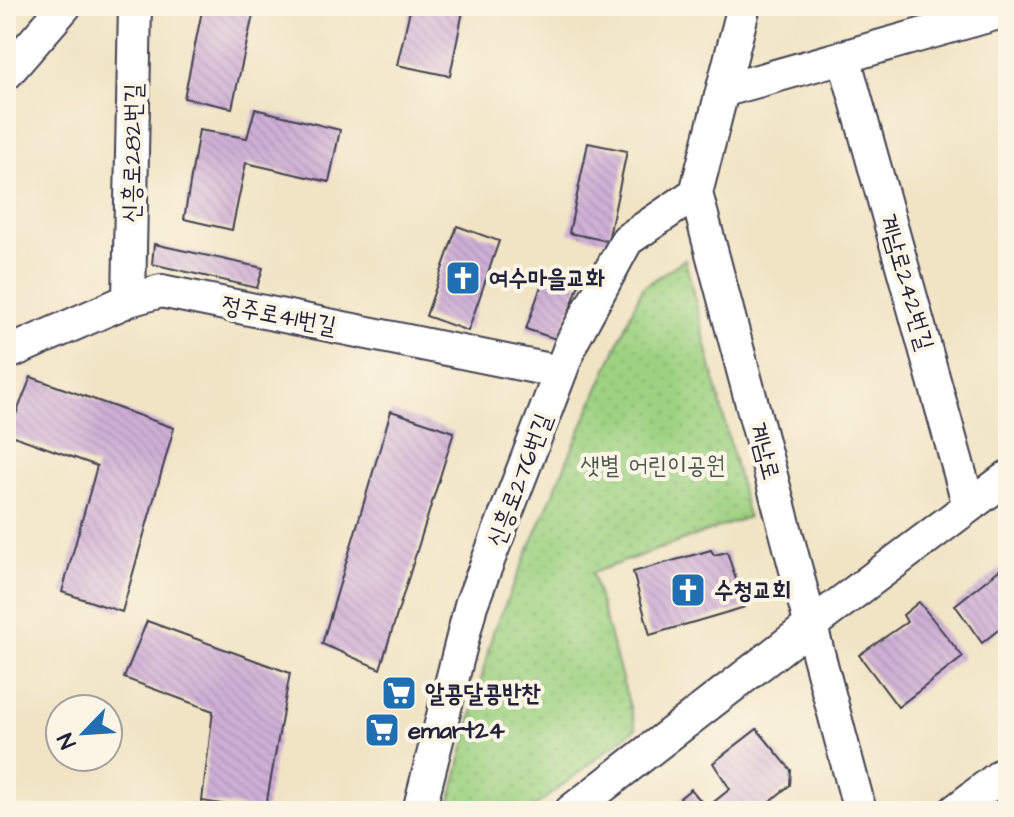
<svg xmlns="http://www.w3.org/2000/svg" width="1014" height="817" font-family="'Architects Daughter','Poor Story',sans-serif">
  <style>
    .park { fill: url(#park-dots); stroke: #607a5e; stroke-width: 2 }
    .building { fill: url(#building-back-hatch) }
    .lines { fill: none; stroke-linecap: round; stroke-linejoin: round }
    .minor-casing { stroke: #413f50; stroke-width: 36 }
    .minor { stroke: #fff; stroke-width: 32 }
    .labels { text-anchor: middle; stroke-width: 8; stroke-linejoin: round; paint-order: stroke }
    .street-label { font-size: 24px; fill: #22223b; stroke: #fcf5e5 }
    .poi-label { font-size: 24px; font-weight: bold; fill: #22223b; stroke: #fcf5e5; text-anchor: start }
    .park-label { font-size: 24px; fill: #475750; stroke: #fcf5e5 }
  </style>
  <defs>
    <pattern id="park-dots" width="8" height="8" patternUnits="userSpaceOnUse" patternTransform="scale(2)"><rect width="8" height="8" fill="#9ed282"/><path d="M2 2h.1M6 6h.1" fill="none" stroke="#88b471" stroke-width="1.8" stroke-linecap="round"/></pattern>
    <pattern id="building-back-hatch" width="6" height="6" patternUnits="userSpaceOnUse" patternTransform="scale(2)"><rect width="6" height="6" fill="#ceafd4"/><path d="M-1 5l2 2M0 0l6 6M5-1l2 2" fill="none" stroke="#b196b7"/></pattern>
  </defs>
  <rect width="100%" height="100%" fill="#fcf5e5"/>
  <filter id="ink" filterUnits="userSpaceOnUse"><feTurbulence type="fractalNoise" baseFrequency=".0125" numOctaves="2"/><feDisplacementMap in="SourceGraphic" scale="16" xChannelSelector="R" yChannelSelector="G"/><feConvolveMatrix kernelMatrix="1 2 1 2 8 2 1 2 1" color-interpolation-filters="sRGB"/></filter>
  <filter id="wash" filterUnits="userSpaceOnUse"><feTurbulence type="fractalNoise" baseFrequency=".006" numOctaves="4" result="noise"/><feDisplacementMap in="SourceGraphic" scale="32" xChannelSelector="R" yChannelSelector="G"/><feGaussianBlur stdDeviation="1.8" result="paint"/><feColorMatrix in="noise" values="0 0 0 0 0 0 0 0 0 0 0 0 0 0 0 0 0 1.4 0 .05"/><feComposite in="paint" operator="in"/></filter>
  <g filter="url(#wash)">
    <rect width="100%" height="100%" fill="#f1e4c5"/>
    <!-- park -->
    <path class="park" d="M 685,259 L 748,517 L 592,573 L 636,728 L 529,811 L 448,811 L 493,632 L 642,288 Z"/>
    <g id="blocks">
      <!-- building -->
      <path class="building" d="M 203,6 L 255,6 L 232,108 L 184,98 Z
        M 411,6 L 464,6 L 450,76 L 397,65 Z
        M 255,109 L 340,130 L 329,182 L 246,163 L 232,230 L 184,219 L 199,130 L 247,138 Z
        M 588,143 L 627,151 L 608,241 L 569,233 Z
        M 457,226 L 499,241 L 468,331 L 426,316 Z
        M 154,244 L 263,268 L 257,288 L 152,264 Z
        M 546,272 L 579,284 L 559,340 L 526,329 Z
        M 31,377 L 174,428 L 122,612 L 62,592 L 97,466 L 8,434 Z
        M 391,411 L 454,432 L 380,669 L 322,644 Z
        M 711,550 L 714,555 L 727,552 L 745,607 L 650,635 L 633,572 Z
        M 1008,563 L 1008,622 L 982,643 L 955,605 Z
        M 919,602 L 963,657 L 898,707 L 859,655 L 907,622 L 903,615 Z
        M 147,621 L 290,673 L 265,811 L 202,801 L 213,711 L 124,678 Z
        M 757,729 L 791,770 L 790,785 L 758,811 L 715,811 L 710,805 L 730,789 L 713,763 Z
        M 691,789 L 709,811 L 682,811 L 686,808 L 680,798 Z"/>
    </g>
  </g>
  <g filter="url(#ink)">
    <use href="#blocks" fill-opacity="0" stroke="#413f50" stroke-width="2"/>
    <g class="lines">
      <defs>
        <path id="minor" d="M 744,6 L 696,193 L 860,811
          M 844,57 L 969,506
          M 6,74 L 65,6
          M 722,91 L 1002,12
          M 129,300 L 135,6
          M 6,354 L 129,300 L 161,291 L 560,372
          M 419,811 L 471,605 L 572,342 L 627,240 L 696,193
          M 571,811 L 811,625 L 1008,477
          M 955,811 L 1008,770"/>
      </defs>
      <!-- minor casing -->
      <use href="#minor" class="minor-casing"/>
      <!-- minor -->
      <use href="#minor" class="minor"/>
    </g>
  </g>
  <!-- icons -->
  <defs>
    <symbol id="church-square" viewBox="-11 -11 22 22"><rect x="-9" y="-9" width="18" height="18" rx="4" fill="#1f6fb2" stroke="#fcf5e5"/><path d="M-1.2-6h2.4v3.5h3.3v2.4h-3.3V6h-2.4V-.1h-3.3v-2.4h3.3Z" fill="#fff"/></symbol>
    <symbol id="supermarket-square" viewBox="-11 -11 22 22"><rect x="-9" y="-9" width="18" height="18" rx="4" fill="#1f6fb2" stroke="#fcf5e5"/><path d="M-6-5.5h2.5l.6 2H6L4.5 2H-2.5L-4.4-4H-6ZM-1.5 3.2a1.3 1.3 0 1 0 .1 0ZM3 3.2a1.3 1.3 0 1 0 .1 0Z" fill="#fff"/></symbol>
  </defs>
  <g fill-rule="evenodd">
    <use href="#church-square" x="443" y="258" width="40" height="40"/>
    <use href="#church-square" x="668" y="570" width="40" height="40"/>
    <use href="#supermarket-square" x="379" y="673" width="40" height="40"/>
    <use href="#supermarket-square" x="362" y="710" width="40" height="40"/>
  </g>
  <g class="labels">
    <!-- street labels -->
    <g class="street-label">
      <text transform="translate(132 153) rotate(-89)" y="8">신흥로282번길</text>
      <text transform="translate(907 282) rotate(74)" y="8">계남로242번길</text>
      <text transform="translate(279 315) rotate(11)" y="8">정주로41번길</text>
      <text transform="translate(765 451) rotate(75)" y="8">계남로</text>
      <text transform="translate(519 480) rotate(-69)" y="8">신흥로276번길</text>
    </g>
    <!-- poi labels -->
    <g class="poi-label">
      <text x="489" y="286">여수마을교화</text>
      <text x="714" y="598">수청교회</text>
      <text x="425" y="701">알콩달콩반찬</text>
      <text x="408" y="738">emart24</text>
    </g>
    <!-- park labels -->
    <g class="park-label">
      <text x="653" y="473">샛별 어린이공원</text>
    </g>
  </g>
  <!-- margin -->
  <rect width="1014" height="817" fill="none" stroke="#fcf5e5" stroke-width="32"/>
  <!-- north arrow -->
  <g transform="translate(84 733) rotate(245)"><circle r="38" fill="#fcf5e5" stroke="#a5a1a1" stroke-width="2"/>
  <path d="M0-6L14 30L0 20L-14 30Z" fill="#1f6fb2"/>
  <text y="-12" font-size="22" font-weight="bold" text-anchor="middle" fill="#22223b">N</text>
  </g>
</svg>
